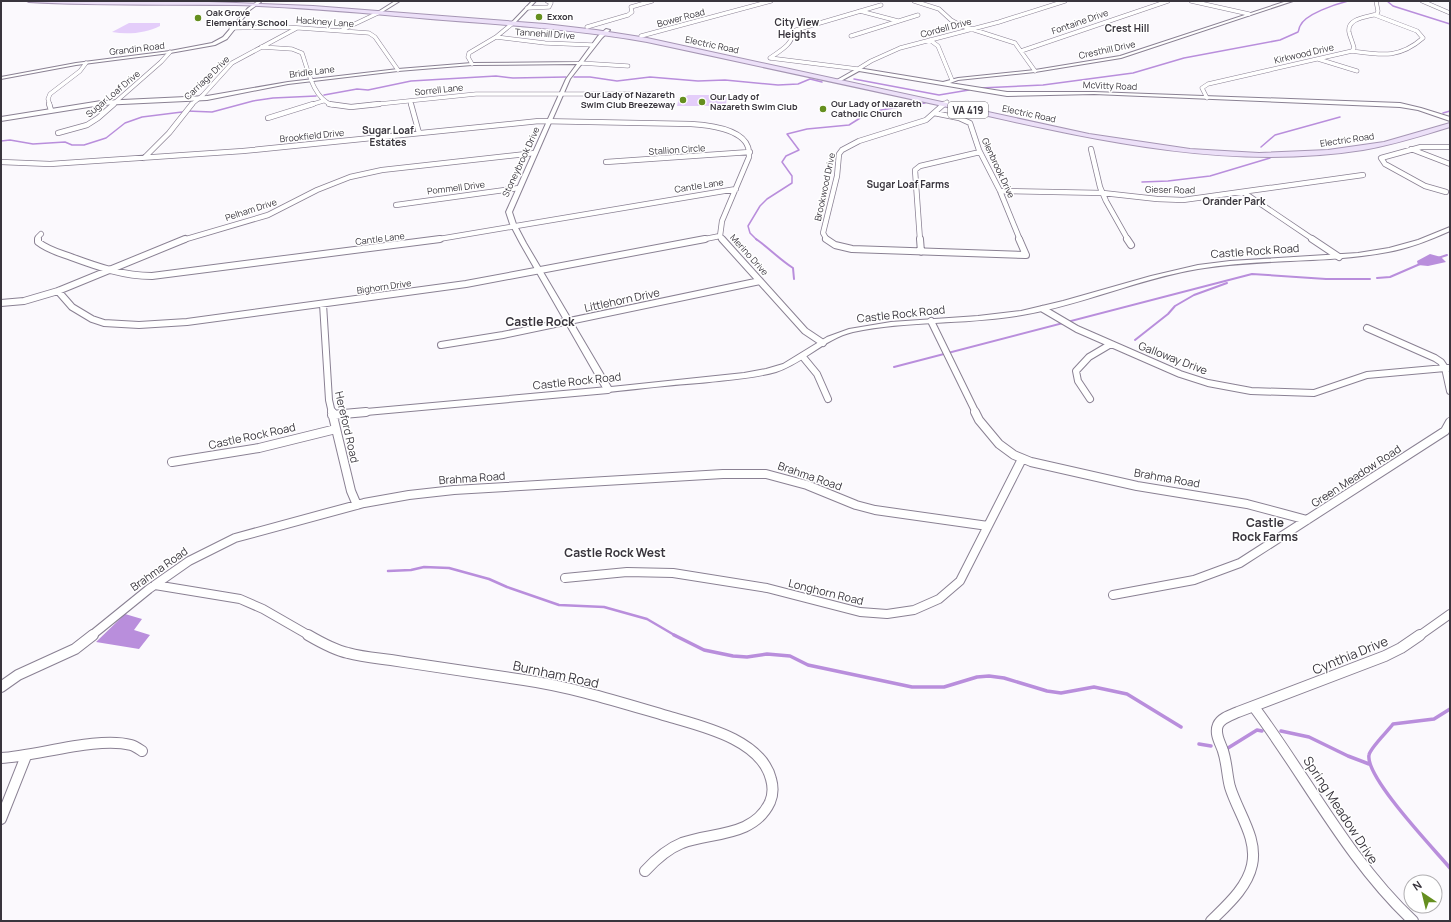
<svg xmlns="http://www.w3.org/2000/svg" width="1451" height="922" font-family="Manrope,sans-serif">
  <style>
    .green { fill: #e4cdfa }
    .water { fill: #b98edc }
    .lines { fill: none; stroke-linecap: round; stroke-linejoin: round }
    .stream-far3 { stroke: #b98edc; stroke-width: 1.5 }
    .stream-far2 { stroke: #b98edc; stroke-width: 2 }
    .stream-far1 { stroke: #b98edc; stroke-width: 2.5 }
    .stream { stroke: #b98edc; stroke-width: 3.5 }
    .minor-far4-casing { stroke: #8a8193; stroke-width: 4.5 }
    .minor-far3-casing { stroke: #8a8193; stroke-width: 6 }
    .minor-far2-casing { stroke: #8a8193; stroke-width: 8 }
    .minor-far1-casing { stroke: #8a8193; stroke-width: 10 }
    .minor-casing { stroke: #8a8193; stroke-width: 12 }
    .tertiary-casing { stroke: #8a8193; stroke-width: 2 }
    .primary-casing { stroke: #a696b4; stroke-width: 2 }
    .minor-far4 { stroke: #fff; stroke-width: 3.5 }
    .minor-far3 { stroke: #fff; stroke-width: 4.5 }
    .minor-far2 { stroke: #fff; stroke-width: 6 }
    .minor-far1 { stroke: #fff; stroke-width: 8 }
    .minor { stroke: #fff; stroke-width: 10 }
    .tertiary { fill: #fff; fill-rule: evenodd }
    .primary { fill: #ece0f8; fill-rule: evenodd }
    .poi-dot { fill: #658f1f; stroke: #fff; stroke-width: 1.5 }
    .labels { text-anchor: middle; stroke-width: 3; stroke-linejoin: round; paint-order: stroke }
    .far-poi-label { font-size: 9px; font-weight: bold; fill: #39353d; stroke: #fff; text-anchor: start }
    .far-street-label { font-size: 9px; fill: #39353d; stroke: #fff }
    .far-neighbourhood-label { font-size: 10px; font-weight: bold; fill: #39353d; stroke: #fff }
    .shield { fill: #fff; stroke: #747277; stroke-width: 1 }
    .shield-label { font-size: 10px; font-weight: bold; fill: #39353d }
    .street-label { font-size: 11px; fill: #39353d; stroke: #fff }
    .neighbourhood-label { font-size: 12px; font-weight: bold; fill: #39353d; stroke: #fff }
    .near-street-label { font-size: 13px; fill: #39353d; stroke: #fff }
  </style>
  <rect width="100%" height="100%" fill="#fbf9fd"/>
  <!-- green -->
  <path class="green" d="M 129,23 L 160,23 L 160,26 C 146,33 128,35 112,32 Z
    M 688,95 L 727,95 L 726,106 L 677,106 L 679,97 L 684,98 Z"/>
  <!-- water -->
  <path class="water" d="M 1430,254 L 1441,257 L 1446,262 L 1428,266 L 1418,265 L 1417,261 Z
    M 125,614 L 142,619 L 134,630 L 150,635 L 139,649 L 96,642 Z"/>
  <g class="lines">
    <!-- stream-far3 -->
    <path class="stream-far3" d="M 1387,1 L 1393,6 L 1450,24
      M 574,77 L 590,77 L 617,81 L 650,77 L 698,81 L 725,80 L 778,85 L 798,84 L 810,79 L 822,82
      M 854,79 L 939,95 L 969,90
      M 980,88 L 1043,85 L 1133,73 L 1184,58 L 1280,40 L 1298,32 C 1299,30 1299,28 1300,26 C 1305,14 1336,4 1348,1
      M 324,95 L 357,89 L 368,90 L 411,81 L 496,76 L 513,78 L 566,77
      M 187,111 L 212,112 L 253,101 L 273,98 L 316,96
      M 1443,113 L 1450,111
      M 1,141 L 10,140 L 33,144 L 65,142 L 72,145 L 84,145 L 106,138 L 125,123 L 142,117 L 182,112
      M 1261,147 L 1275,135 L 1340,117
      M 1142,182 L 1168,181 L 1210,176 L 1270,158
      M 757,240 L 750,233 L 748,226 L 760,206 L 767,199 L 792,183 L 792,176 L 782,162 L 786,156 L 799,150 L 787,134 L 807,129 L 849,125 L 865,115 L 881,110 L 925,103"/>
    <!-- stream-far2 -->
    <path class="stream-far2" d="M 756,239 C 769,248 779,259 793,268 L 794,279
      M 1438,258 L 1447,255
      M 1377,278 L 1390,277 L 1420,264
      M 1135,340 L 1168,314 L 1175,306 L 1194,295 L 1227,283
      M 894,367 L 1252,274 L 1326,279 L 1370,279"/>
    <!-- stream-far1 -->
    <path class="stream-far1" d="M 388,571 L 411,570 L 424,567 L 449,568 L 489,579 L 507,587 L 559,605 L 604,607 L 647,619 L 676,636"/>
    <!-- stream -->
    <path class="stream" d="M 674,635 L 704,650 L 733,656 L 747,657 L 767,654 L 790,656 L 808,665 L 912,687 L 944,687 L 977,677 L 989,676 L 1004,678 L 1047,691 L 1061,693 L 1094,687 L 1127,694 L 1181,727
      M 1450,709 L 1434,719 L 1393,724 C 1388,731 1370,748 1369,755 C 1365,777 1434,849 1450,868
      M 1281,731 L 1309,737 L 1348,756 L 1369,764
      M 1199,744 L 1211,746
      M 1228,748 L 1257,730 L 1262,731"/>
    <defs>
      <path id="minor-far4" d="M 914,1 L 939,9 L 951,20 L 962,26 L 1015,43 L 1035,71
        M 1191,1 L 1249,14
        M 1422,1 L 1450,13
        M 527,8 L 549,7 L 551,3 L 547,1
        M 860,11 L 898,21
        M 587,27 L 628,15 L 632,12 L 631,7 L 652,1
        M 231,28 L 286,27 L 369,33 L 375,37 L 398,70
        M 342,30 L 378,13
        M 641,36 L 771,1
        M 851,36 L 918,15
        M 496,37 L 545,43 L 593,45
        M 930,40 L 938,46 L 952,80
        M 261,47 L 292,49 L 302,53 C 308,70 313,98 332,105
        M 1021,51 L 1168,1
        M 1352,51 C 1381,55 1399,59 1423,38 L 1417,31 L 1375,15
        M 770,58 L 858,69 L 871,61 L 900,48 L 999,22 L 1065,1
        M 770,58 C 778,52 794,44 792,33 L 796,30 L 881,5
        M 1318,59 L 1357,71
        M 580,63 L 628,66
        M 472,64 L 468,57 L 469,53 L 496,37 L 513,23
        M 1207,98 L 1202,88 L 1208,84 L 1352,51 L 1354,48 C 1353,43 1350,37 1349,32 C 1347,18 1367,17 1377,14 L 1378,11 L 1376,1
        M 410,101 L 411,105
        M 50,105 L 48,99 L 50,94 L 80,71 L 86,63
        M 112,105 L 161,62 L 170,52
        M 191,105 L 203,95 L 232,63 L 297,28
        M 310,105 L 323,101
        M 369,105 L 476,94 L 653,94
        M 943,105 L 947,102"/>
      <path id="minor-far3" d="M 49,104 L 51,110
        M 329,104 L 351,107 L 379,104
        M 411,104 L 419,133
        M 934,113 L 959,118 L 970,123 L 979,150 L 1000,191 L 1020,240
        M 268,118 L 313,104
        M 58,133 L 87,125 L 98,118 L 114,104
        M 1091,149 L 1100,187 L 1106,201 L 1128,240
        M 1411,149 L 1450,164
        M 144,158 L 169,133 L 192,104
        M 1,162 L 50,164 L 243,151 L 539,121 L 691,124 C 708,125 742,129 748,147 C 749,150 749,154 749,157 L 722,221 L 720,236 L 723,240
        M 606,162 L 750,152
        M 1000,191 L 1103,193 L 1157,199 L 1183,200 L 1363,175
        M 1243,192 L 1314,240
        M 1446,192 L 1425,186 L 1385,164 L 1381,158 L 1421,147 L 1450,147
        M 396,205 L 519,188
        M 38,240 L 38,237 L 41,234
        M 183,240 L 268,215 L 317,190 L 350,177 L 382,170 L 535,153
        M 433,240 L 736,189
        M 700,240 L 720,236
        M 827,240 L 823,233 L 837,176 L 839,154 L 842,150 L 859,141 L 926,120 L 944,104
        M 920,240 L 915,170 L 920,166 L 980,152"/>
      <path id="minor-far2" d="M 38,239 L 38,242 C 48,250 60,253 71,257 C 98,267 124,276 152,276 L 440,239
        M 722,239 L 805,331 L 823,343
        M 826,239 L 835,245 L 852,249 L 1026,255 L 1019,239
        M 920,239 L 921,252
        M 1127,239 L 1131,245
        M 1312,239 L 1339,257
        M 58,291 L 72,307 L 92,319 L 104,323 L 139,325 L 187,322 L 466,284 L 705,239
        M 1,303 L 24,301 L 58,291 L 185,239
        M 323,304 L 329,400 L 332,413
        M 1043,309 L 1077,329 L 1180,374 L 1208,383 L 1251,391 L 1314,393 L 1367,375 L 1445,368 L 1441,362 L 1435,358 L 1367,328
        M 931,321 L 976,413
        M 441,345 L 503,335 L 760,281
        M 803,357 L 817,374 L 828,399
        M 1450,368 L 1445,368 L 1450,391
        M 1090,399 L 1078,381 L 1076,371 L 1089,357 L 1111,344
        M 355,413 L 608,390"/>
      <path id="minor-far1" d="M 332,412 L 351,491 L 357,505
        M 975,412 L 979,420 L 999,444 L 1014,455 L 1031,462 L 1137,486 L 1247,504 L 1307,520
        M 332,415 L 366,412
        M 172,462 L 259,448 L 336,429
        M 565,578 L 627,572 L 673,573 L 767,588 L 860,612 L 887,614 L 914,610 L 939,599 L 960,581 L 1022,459
        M 155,585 L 240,599 L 263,609 L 310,636
        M 1113,595 L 1194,580 L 1240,563 L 1445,431 L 1450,422
        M 91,636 L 149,589 L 189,561 L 235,538 L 364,503 L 409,495 L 454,490 L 723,474 L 766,474 L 807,485 L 856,505 L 875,510 L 988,526
        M 1419,636 L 1450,614"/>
      <path id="minor" d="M 308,635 C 320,642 334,650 348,653 C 362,657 376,658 391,660 C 435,667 479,673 524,680 C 572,687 619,702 667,716 C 701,726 761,739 771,779 C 773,786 773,795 770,802 C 754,837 712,832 682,843 C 667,849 656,859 645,871
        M 1,687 L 18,675 L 75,649 L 93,635
        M 1254,707 C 1307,778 1348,860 1413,921
        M 1,758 C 37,756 98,736 131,745 C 135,746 139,749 142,751
        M 1,819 L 26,756
        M 1211,921 C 1227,905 1247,888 1252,865 C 1258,838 1238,813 1230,787 C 1227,776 1227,763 1223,751 C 1221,744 1214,734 1218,725 C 1221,718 1231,715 1238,712 L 1385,656 L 1401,648 L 1420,635"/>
      <path id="tertiary" d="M 258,1 L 261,2 L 250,10 L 227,39 L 215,45 L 170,53 L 76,65 L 1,79 L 1,77 L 76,63 L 170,51 L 212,43 L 223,37 L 248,8 Z
        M 395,1 L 400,1 L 379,14 L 376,13 Z
        M 532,1 L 536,1 L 514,24 L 512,24 L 512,22 Z
        M 1287,1 L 1293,1 L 1121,58 L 1035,72 L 958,80 L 950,83 L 1007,92 L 1094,92 L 1400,103 L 1421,108 L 1450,117 L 1450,121 L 1418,110 L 1400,107 L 1094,94 L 1007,96 L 859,71 L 839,82 L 835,81 L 858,68 L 943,82 L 958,78 L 1035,70 L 1120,56 Z
        M 606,29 L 610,30 L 602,38 L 570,79 L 512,212 L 516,224 L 526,243 L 611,387 L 744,373 L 766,369 L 783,364 L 827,337 L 849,329 L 891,322 L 978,316 L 1021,311 L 1063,301 L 1151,276 L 1198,265 L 1230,261 L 1358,253 L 1389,248 L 1418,240 L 1450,227 L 1450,231 C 1430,240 1410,248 1388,252 C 1326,264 1261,258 1198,269 C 1138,279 1082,305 1022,315 C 966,325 909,320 853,332 C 824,339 804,363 776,372 C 751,379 724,380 699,383 C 668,385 638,389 608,392 L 604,390 L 520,243 L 510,224 L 506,212 L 566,79 L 577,64 L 472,65 L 398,71 L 288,84 L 207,100 L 101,105 L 1,121 L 1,117 L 101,101 L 207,96 L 288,82 L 398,69 L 472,63 L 579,62 L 598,36 Z"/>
      <path id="primary" d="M 27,1 L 209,2 L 313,6 L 545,24 L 596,30 L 647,38 L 1089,134 L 1190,149 L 1259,153 L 1328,150 L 1384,142 L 1450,123 L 1450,127 C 1421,136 1392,145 1363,150 C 1224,172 1087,138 952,108 C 851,86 749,64 647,42 C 579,30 511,25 443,20 C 373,14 304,7 235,5 C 166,4 98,6 29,2 Z"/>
    </defs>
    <!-- minor-far4 casing -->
    <use href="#minor-far4" class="minor-far4-casing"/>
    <!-- minor-far3 casing -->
    <use href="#minor-far3" class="minor-far3-casing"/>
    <!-- minor-far2 casing -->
    <use href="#minor-far2" class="minor-far2-casing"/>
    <!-- minor-far1 casing -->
    <use href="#minor-far1" class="minor-far1-casing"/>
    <!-- minor casing -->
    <use href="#minor" class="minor-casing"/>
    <!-- tertiary casing -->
    <use href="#tertiary" class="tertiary-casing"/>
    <!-- primary casing -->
    <use href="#primary" class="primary-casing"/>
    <!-- minor-far4 -->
    <use href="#minor-far4" class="minor-far4"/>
    <!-- minor-far3 -->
    <use href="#minor-far3" class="minor-far3"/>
    <!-- minor-far2 -->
    <use href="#minor-far2" class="minor-far2"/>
    <!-- minor-far1 -->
    <use href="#minor-far1" class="minor-far1"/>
    <!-- minor -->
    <use href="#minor" class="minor"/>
    <!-- tertiary -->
    <use href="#tertiary" class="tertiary"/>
    <!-- primary -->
    <use href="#primary" class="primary"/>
  </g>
  <!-- markers -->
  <g class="poi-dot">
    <circle cx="539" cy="17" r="4"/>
    <circle cx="198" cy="18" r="4"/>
    <circle cx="683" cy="100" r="4"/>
    <circle cx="702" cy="102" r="4"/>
    <circle cx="823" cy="109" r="4"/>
  </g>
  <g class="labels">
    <!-- far-poi labels -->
    <g class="far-poi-label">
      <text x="206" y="16">Oak Grove<tspan x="206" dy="10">Elementary School</tspan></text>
      <text x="547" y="20">Exxon</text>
      <text x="675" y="98" text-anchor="end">Our Lady of Nazareth<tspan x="675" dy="10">Swim Club Breezeway</tspan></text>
      <text x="710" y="100">Our Lady of<tspan x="710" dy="10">Nazareth Swim Club</tspan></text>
      <text x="831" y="107">Our Lady of Nazareth<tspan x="831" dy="10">Catholic Church</tspan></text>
    </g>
    <!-- far-street labels -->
    <g class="far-street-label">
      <text transform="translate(681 18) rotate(-15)" y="3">Bower Road</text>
      <text transform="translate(325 22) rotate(4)" y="3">Hackney Lane</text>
      <text transform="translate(1080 22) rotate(-19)" y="3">Fontaine Drive</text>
      <text transform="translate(946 28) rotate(-15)" y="3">Cordell Drive</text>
      <text transform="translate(545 34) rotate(4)" y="3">Tannehill Drive</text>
      <text transform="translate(712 45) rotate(12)" y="3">Electric Road</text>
      <text transform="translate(137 49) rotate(-7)" y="3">Grandin Road</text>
      <text transform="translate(1107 50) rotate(-12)" y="3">Cresthill Drive</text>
      <text transform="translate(1304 54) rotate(-13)" y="3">Kirkwood Drive</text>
      <text transform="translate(312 72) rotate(-7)" y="3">Bridle Lane</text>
      <text transform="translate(207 78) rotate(-44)" y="3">Carriage Drive</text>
      <text transform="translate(1110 86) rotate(2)" y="3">McVitty Road</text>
      <text transform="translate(439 90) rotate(-6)" y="3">Sorrell Lane</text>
      <text transform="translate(113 94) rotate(-40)" y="3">Sugar Loaf Drive</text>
      <text transform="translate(1029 114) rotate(12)" y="3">Electric Road</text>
      <text transform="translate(312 136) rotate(-6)" y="3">Brookfield Drive</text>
      <text transform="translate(1347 140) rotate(-8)" y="3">Electric Road</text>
      <text transform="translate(677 150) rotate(-4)" y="3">Stallion Circle</text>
      <text transform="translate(521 162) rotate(-65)" y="3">Stoneybrook Drive</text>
      <text transform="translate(998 168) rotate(65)" y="3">Glenbrook Drive</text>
      <text transform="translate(699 186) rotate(-9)" y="3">Cantle Lane</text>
      <text transform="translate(825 187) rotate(-78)" y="3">Brookwood Drive</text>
      <text transform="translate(456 188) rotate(-7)" y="3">Pommell Drive</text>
      <text transform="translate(1170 190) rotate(1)" y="3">Gieser Road</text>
      <text transform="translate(251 210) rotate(-18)" y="3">Pelham Drive</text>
      <text transform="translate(380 239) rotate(-7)" y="3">Cantle Lane</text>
      <text transform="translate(749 255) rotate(48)" y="3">Merino Drive</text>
      <text transform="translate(384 287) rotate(-8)" y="3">Bighorn Drive</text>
    </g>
    <!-- far-neighbourhood labels -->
    <g class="far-neighbourhood-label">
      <text x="797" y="26">City View<tspan x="797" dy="12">Heights</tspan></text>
      <text x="1127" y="32">Crest Hill</text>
      <text x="388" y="134">Sugar Loaf<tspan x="388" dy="12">Estates</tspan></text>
      <text x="908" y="188">Sugar Loaf Farms</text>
      <text x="1234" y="205">Orander Park</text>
    </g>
    <!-- shield labels -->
    <rect class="shield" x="948" y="102" width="40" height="16" rx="3"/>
    <g class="shield-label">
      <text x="968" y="114">VA 419</text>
    </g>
    <!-- street labels -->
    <g class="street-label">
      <text transform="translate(1255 251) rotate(-4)" y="4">Castle Rock Road</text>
      <text transform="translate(622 300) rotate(-12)" y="4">Littlehorn Drive</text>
      <text transform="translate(901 314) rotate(-6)" y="4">Castle Rock Road</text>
      <text transform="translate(1173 358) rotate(21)" y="4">Galloway Drive</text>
      <text transform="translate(577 381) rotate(-6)" y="4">Castle Rock Road</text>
      <text transform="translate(347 427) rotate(77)" y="4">Hereford Road</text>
      <text transform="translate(252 436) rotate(-12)" y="4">Castle Rock Road</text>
      <text transform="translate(810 476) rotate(19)" y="4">Brahma Road</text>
      <text transform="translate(1356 476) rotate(-33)" y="4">Green Meadow Road</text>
      <text transform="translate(472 478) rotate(-4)" y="4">Brahma Road</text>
      <text transform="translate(1167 478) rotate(10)" y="4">Brahma Road</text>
      <text transform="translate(159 569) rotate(-35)" y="4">Brahma Road</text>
      <text transform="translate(826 592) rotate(14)" y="4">Longhorn Road</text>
    </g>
    <!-- neighbourhood labels -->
    <g class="neighbourhood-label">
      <text x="540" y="326">Castle Rock</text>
      <text x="1265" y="527">Castle<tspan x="1265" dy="14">Rock Farms</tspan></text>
      <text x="615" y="557">Castle Rock West</text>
    </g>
    <!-- near-street labels -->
    <g class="near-street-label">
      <text transform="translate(1350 655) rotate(-22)" y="5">Cynthia Drive</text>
      <text transform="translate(556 674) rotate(12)" y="5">Burnham Road</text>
      <text transform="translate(1341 810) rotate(57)" y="5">Spring Meadow Drive</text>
    </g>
  </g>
  <!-- border -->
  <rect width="1451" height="922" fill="none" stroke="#39353d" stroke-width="4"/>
  <!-- north arrow -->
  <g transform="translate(1423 894) rotate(325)"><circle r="19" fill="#ffffff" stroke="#b0aeb1"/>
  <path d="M0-3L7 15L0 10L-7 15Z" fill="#658f1f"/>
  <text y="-6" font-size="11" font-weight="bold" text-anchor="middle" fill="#39353d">N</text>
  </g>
</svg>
